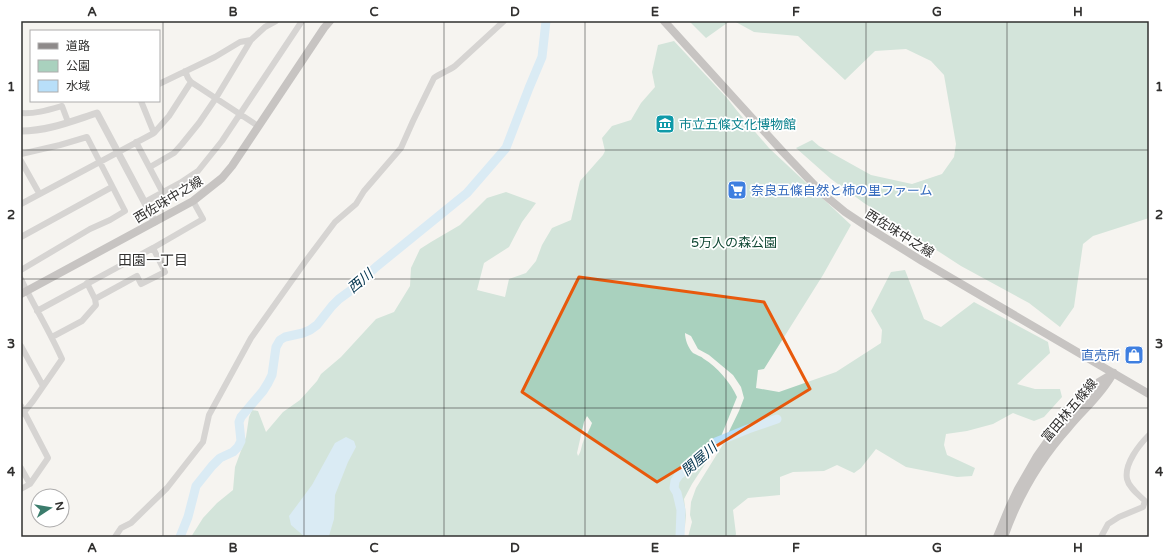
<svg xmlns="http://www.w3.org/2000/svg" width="1170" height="558" font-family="'Varela Round','Noto Sans JP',sans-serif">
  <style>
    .green { fill: #a9d1be; fill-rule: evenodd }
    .water { fill: #b8dff9 }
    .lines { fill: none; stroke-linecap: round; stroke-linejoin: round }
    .river { stroke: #b8dff9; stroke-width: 9 }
    .minor { stroke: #afadad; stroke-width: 6 }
    .tertiary { stroke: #afadad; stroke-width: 7 }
    .secondary { stroke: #8e8a8a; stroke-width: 8 }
    .marked { fill: none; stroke: #e8590c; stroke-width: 3; stroke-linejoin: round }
    .grid { fill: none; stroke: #31302f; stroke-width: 1; stroke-opacity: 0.55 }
    .labels { text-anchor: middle; stroke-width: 3.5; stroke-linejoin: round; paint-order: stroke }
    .culture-label { font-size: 13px; fill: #0d838f; stroke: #fff; text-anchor: start }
    .shop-label { font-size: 13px; fill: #366cbe; stroke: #fff; text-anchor: start }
    .street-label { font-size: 13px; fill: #31302f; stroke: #fff }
    .park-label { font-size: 13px; fill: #0f4733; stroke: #fff }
    .neighbourhood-label { font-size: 14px; fill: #31302f; stroke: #fff }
    .water-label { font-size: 14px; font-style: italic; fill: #00324c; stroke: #fff }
    .neatline { fill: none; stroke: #31302f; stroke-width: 1.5 }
    .grid-label { font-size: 13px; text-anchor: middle; font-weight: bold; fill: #31302f }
  </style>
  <rect width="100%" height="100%" fill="#f6f4f0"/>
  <!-- green -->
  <path class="green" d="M 689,21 L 730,21 L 706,38 Z
    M 734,21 L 1149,21 L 1149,218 L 1093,236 L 1083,244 L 1074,307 L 1060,327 L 1029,303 L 961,266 L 864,203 L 831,179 L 796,148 L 812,140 L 819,146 L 871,175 L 912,184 L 942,174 L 954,157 L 956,144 L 944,75 L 931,61 L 906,49 L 875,51 L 845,80 L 798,36 L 754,32 Z
    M 674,41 L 727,98 L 738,112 L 769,148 L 851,225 L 823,275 L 764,369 L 758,370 L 756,388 L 779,392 L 836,372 L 881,343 L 882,330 L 871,311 L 891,272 L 905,270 L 924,319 L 941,327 L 974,302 L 1048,342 L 1050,353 L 1017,384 L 1035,389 L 1060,389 L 1062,397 L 1044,417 L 1034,421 L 1013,413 L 993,424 L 967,431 L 946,434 L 944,445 L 947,455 L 975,468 L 972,476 L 957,477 L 906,467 L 876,449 L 861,468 L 854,473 L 837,465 L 824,471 L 793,472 L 780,477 L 780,495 L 748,498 L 733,510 L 736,534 L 735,537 L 688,537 L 692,522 L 690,515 L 691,502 L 696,488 L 722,446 L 739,411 L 744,398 L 741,387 L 733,375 L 709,355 L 698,349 L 691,336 L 685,333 C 685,339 688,348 693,353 C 696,355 701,356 704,359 C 717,367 731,383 737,397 L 718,444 L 692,484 L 684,499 L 686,515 L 685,526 L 679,537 L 191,537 L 203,518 L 217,503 L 233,490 L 235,467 L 246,437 L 249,417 L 252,410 L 258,411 L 266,432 L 283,412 L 300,400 L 317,381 L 321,374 L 341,357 L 376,319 L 394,312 L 410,286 L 411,268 L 420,249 L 431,242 L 460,225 L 487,198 L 506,192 L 536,203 L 522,222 L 509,247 L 484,263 L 477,290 L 505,297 L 509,279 L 526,273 L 536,261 L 542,245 L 552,228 L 571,220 L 580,181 L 603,155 L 605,151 L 602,138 L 612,126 L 631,120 L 641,103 L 655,87 L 652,72 L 658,45 ZM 587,416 L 592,423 C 590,429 587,433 585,438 C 581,444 582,451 578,456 L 577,453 L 584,422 Z"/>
  <!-- water -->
  <path class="water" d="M 346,437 L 354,441 L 356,447 L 348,462 L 335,495 L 334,519 L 329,536 L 327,537 L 305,537 L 291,525 L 289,516 L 312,485 L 335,443 Z"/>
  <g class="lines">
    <!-- river -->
    <path class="river" d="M 180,537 L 188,517 L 196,486 L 212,466 L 220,458 L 233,452 L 238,447 L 241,441 L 239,422 L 241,417 L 263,391 L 268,383 L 272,375 L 276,347 L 280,340 L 285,337 L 303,333 L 310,330 L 317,325 L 332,306 L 339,299 L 350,291 L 376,267 L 467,193 L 506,148 L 529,88 L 542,57 L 546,21
      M 680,537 L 681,510 L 677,493 L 674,488 L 675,481 L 679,475 L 700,460 L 711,447 L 716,442 L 748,429 L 777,419"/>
    <!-- minor -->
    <path class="minor" d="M 185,71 L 188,78 L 191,82 L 258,126
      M 159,84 L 215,57 L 240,42 L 251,40
      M 141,101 L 154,133
      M 21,113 C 35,114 48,110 62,106 L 68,122
      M 136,142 L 163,193
      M 21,154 L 60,145 L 87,137 L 125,211 L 110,220 L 90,229 L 21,270
      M 21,161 L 39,193
      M 150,167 L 174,153 L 182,144 L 199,123 L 216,98 L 251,40 L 265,27 L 276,21
      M 145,202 L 180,183 L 198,171 L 222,141 L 302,21
      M 21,204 L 154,133 L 169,116 L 191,82
      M 21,237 L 112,187
      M 21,279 C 34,306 50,332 62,359 L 33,401 L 24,412 L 21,414
      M 95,299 L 137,276 L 141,284 L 165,272 L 153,248
      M 37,311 L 153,248 L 203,219 L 193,201
      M 52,337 L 82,321 L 96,305 L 95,299 L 87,283
      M 21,346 L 43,386
      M 21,406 L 48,458 L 30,484 L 21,489
      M 21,468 L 30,484
      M 115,537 L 121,528 L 131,523 L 167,488 L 203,442 L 209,415 L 251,338 L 305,262 L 335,222 L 356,204 L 364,191 L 401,148 L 413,121 L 434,78 C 441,73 448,71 455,66 L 504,21
      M 1101,537 L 1108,524 L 1119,517 L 1143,507 L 1145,501 C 1139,495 1129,488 1127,479 C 1124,464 1139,445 1149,435"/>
    <!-- tertiary -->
    <path class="tertiary" d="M 21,131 C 48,131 72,121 97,113 L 155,222"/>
    <!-- secondary -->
    <path class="secondary" d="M 664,21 L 783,152 L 822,193 L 845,212 L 869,228 L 922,261 L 1149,394
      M 21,294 L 193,201 L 222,178 L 232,166 L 324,28 L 330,21
      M 997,537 L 1009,508 L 1018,489 L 1037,456 L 1056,429 L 1099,382 L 1114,373
      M 1004,537 C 1018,497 1041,458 1069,427 C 1083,410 1101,395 1112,375"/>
  </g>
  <!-- marked area -->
  <path d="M0 0H1170V558H0ZM 579,277 L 764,302 L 810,389 L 657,482 L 522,392 Z" fill="#f6f4f0" fill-opacity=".55" fill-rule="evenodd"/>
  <path class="marked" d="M 579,277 L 764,302 L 810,389 L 657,482 L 522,392 Z"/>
  <!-- grid -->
  <path class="grid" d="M 163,21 L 163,537M 304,21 L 304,537M 444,21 L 444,537M 585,21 L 585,537M 726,21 L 726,537M 866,21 L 866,537M 1007,21 L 1007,537M 21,150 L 1149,150M 21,279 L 1149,279M 21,408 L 1149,408"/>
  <!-- icons -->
  <defs>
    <symbol id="museum-square" viewBox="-11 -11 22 22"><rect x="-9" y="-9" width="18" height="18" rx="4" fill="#0f9aa8" stroke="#fff"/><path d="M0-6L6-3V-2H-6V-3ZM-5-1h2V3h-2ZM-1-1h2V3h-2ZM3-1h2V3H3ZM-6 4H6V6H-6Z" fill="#fff"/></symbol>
    <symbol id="supermarket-square" viewBox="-11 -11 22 22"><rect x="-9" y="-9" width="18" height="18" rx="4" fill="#3f7fe0" stroke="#fff"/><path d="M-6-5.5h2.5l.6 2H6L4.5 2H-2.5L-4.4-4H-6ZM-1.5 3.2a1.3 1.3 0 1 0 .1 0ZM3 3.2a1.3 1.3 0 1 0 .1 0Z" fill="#fff"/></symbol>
    <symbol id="shop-square" viewBox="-11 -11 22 22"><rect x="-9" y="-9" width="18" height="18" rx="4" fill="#3f7fe0" stroke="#fff"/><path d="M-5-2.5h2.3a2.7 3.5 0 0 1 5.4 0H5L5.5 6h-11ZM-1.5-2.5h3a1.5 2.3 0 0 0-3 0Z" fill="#fff"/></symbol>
  </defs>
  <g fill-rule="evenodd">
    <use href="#museum-square" x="654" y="113" width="22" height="22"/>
    <use href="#supermarket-square" x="726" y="179" width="22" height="22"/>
    <use href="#shop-square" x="1123" y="344" width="22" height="22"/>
  </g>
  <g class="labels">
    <!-- culture labels -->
    <g class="culture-label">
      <text x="679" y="129">市立五條文化博物館</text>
    </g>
    <!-- shop labels -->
    <g class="shop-label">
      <text x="751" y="195">奈良五條自然と柿の里ファーム</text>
      <text x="1120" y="360" text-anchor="end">直売所</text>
    </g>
    <!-- street labels -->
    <g class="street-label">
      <text transform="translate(168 199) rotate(-31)" y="5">西佐味中之線</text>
      <text transform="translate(900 233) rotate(32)" y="5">西佐味中之線</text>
      <text transform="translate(1069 410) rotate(-50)" y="5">富田林五條線</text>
    </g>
    <!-- park labels -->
    <g class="park-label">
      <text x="734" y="247">5万人の森公園</text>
    </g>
    <!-- neighbourhood labels -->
    <g class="neighbourhood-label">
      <text x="153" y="265">田園一丁目</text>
    </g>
    <!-- water labels -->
    <g class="water-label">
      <text transform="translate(360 281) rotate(-40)" y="5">西川</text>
      <text transform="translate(699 459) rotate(-41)" y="5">関屋川</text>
    </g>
  </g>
  <!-- border -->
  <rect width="1170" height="558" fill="none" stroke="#ffffff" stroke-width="44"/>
  <!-- legend -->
  <rect x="30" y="30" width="130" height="72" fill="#ffffff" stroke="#adacac"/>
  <rect x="38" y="43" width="20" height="6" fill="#8e8a8a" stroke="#adacac"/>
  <text x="66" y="50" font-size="12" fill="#31302f">道路</text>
  <rect x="38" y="60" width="20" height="12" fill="#a9d1be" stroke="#adacac"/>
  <text x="66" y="70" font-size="12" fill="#31302f">公園</text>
  <rect x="38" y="80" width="20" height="12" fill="#b8dff9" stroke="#adacac"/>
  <text x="66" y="90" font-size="12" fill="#31302f">水域</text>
  <!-- north arrow -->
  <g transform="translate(50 508) rotate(78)"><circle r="19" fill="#ffffff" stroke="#adacac"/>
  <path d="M0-3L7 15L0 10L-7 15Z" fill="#3b7c6c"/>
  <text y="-6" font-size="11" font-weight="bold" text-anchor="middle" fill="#31302f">N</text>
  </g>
  <rect x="22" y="22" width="1126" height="514" class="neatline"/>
  <g class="grid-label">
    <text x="92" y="16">A</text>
    <text x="233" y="16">B</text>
    <text x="374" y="16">C</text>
    <text x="515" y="16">D</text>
    <text x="655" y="16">E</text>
    <text x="796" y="16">F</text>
    <text x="937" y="16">G</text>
    <text x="1078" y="16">H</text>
    <text x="11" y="91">1</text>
    <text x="1159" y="91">1</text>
    <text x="11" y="219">2</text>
    <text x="1159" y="219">2</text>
    <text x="11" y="348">3</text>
    <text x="1159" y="348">3</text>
    <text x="11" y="476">4</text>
    <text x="1159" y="476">4</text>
    <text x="92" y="552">A</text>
    <text x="233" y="552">B</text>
    <text x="374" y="552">C</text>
    <text x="515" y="552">D</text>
    <text x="655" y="552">E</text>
    <text x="796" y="552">F</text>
    <text x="937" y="552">G</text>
    <text x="1078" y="552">H</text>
  </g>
</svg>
